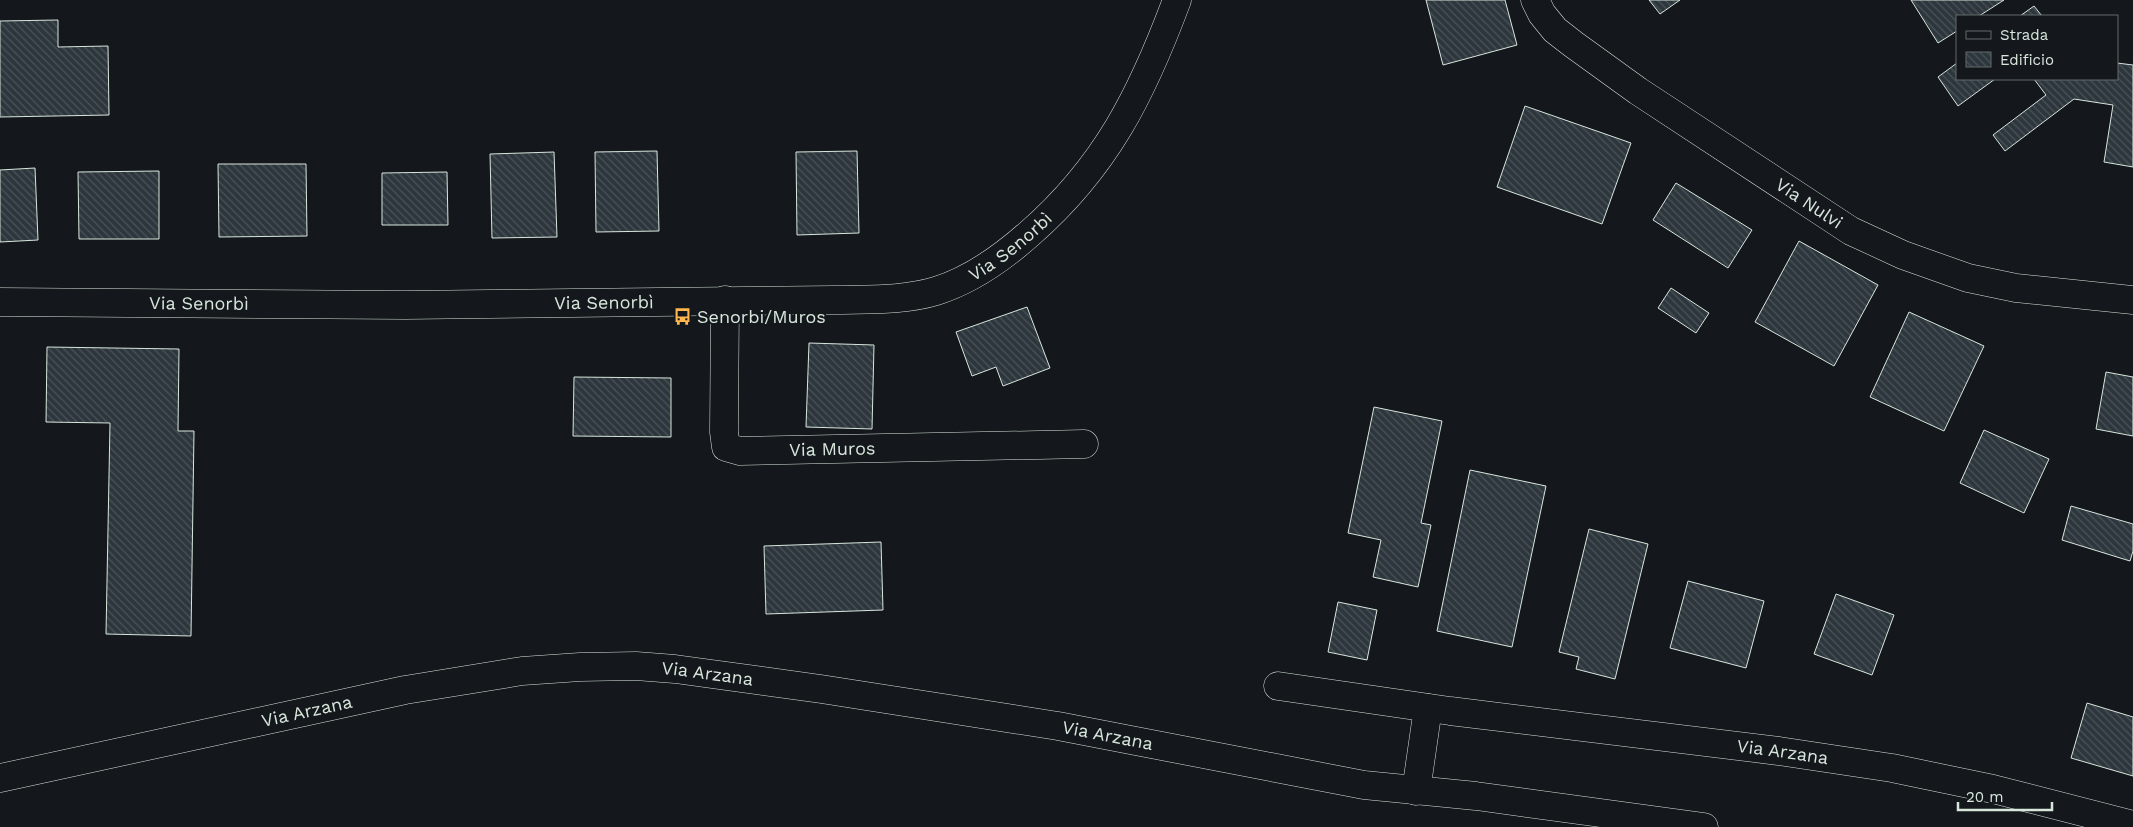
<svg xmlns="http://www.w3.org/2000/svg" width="2133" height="827" font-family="'Work Sans',sans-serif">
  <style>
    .building { fill: url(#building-back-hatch); stroke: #d8e6dc }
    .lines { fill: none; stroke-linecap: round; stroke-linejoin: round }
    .street-casing { stroke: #d8e6dc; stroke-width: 29 }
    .street { stroke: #14181c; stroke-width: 28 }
    .labels { text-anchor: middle; stroke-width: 4; stroke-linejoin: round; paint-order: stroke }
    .street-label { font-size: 18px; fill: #d8e6dc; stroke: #14181c }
    .poi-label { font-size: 18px; fill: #d8e6dc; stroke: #14181c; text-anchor: start }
  </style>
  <defs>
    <pattern id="building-back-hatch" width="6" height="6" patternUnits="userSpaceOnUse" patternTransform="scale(1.25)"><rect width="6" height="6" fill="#2c363c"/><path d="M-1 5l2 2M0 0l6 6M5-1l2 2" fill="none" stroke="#4a5358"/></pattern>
  </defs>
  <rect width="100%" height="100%" fill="#14181c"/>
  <!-- building -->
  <path class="building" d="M 1426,0 L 1505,0 L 1517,45 L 1443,65 Z
    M 1649,0 L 1680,0 L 1660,14 Z
    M 1911,0 L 2004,0 L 1979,16 L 1957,16 L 1957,31 L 1938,43 Z
    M 2034,6 L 2042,16 L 2020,16 Z
    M 58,20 L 58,47 L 108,46 L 109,115 L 0,117 L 0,21 Z
    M 1957,63 L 1957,79 L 1995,79 L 1958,106 L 1938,77 Z
    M 2117,63 L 2133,65 L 2133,167 L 2104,162 L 2113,105 L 2074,99 L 2005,151 L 1993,135 L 2046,95 L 2034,79 L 2117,79 Z
    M 1525,106 L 1631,143 L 1602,224 L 1497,187 Z
    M 657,151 L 659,231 L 596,232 L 595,152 Z
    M 857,151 L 859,233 L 797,235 L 796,152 Z
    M 554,152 L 557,237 L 492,238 L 490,154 Z
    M 218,164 L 306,164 L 307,236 L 219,237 Z
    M 35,168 L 38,240 L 0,242 L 0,170 Z
    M 159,171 L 159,239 L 79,239 L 78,172 Z
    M 447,172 L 448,225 L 382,225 L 382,173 Z
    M 1676,183 L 1752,230 L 1728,268 L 1653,220 Z
    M 1799,241 L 1878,285 L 1834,366 L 1755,322 Z
    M 1671,288 L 1709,313 L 1696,333 L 1658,308 Z
    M 1027,307 L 1050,368 L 1003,386 L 996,367 L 972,376 L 956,332 Z
    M 1909,312 L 1984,346 L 1944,431 L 1870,397 Z
    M 809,343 L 874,345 L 872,429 L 806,427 Z
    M 47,347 L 179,349 L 178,431 L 194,431 L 191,636 L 106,634 L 110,423 L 46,422 Z
    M 2106,372 L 2133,377 L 2133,436 L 2096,429 Z
    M 574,377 L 671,378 L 671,437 L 573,436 Z
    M 1374,407 L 1442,421 L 1421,523 L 1431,525 L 1418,587 L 1373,577 L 1381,540 L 1348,533 Z
    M 1984,430 L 2049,459 L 2024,513 L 1960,483 Z
    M 1470,470 L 1546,486 L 1512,647 L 1437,631 Z
    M 2071,506 L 2133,524 L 2133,551 L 2130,561 L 2062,540 Z
    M 1589,529 L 1648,544 L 1615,679 L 1576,669 L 1579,657 L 1559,652 Z
    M 881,542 L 883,610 L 766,614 L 764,546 Z
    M 1688,581 L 1764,601 L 1746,668 L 1670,648 Z
    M 1836,594 L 1894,615 L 1872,675 L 1814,654 Z
    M 1338,602 L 1377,610 L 1367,660 L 1328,652 Z
    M 2087,703 L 2133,717 L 2133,776 L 2071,758 Z"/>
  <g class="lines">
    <defs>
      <g id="street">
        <path id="s1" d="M 1535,0 L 1542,14 L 1555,30 L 1573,44 L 1638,91 L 1851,231 L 1903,255 L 1968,278 L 2016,288 L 2133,300"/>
        <path id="s2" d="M 725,300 L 724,432 L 726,447 L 740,451 L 1084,444"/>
        <path id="s3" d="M 0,302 L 406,305 L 834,300 C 867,299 903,301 936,291 C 971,280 1002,258 1029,234 C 1106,167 1142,94 1177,0"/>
        <path id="s4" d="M 1278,686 L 1450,711 L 1779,751 L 1892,768 L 1993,789 L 2133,825"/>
        <path id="s5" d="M 0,778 L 405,690 L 522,671 L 580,667 L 636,666 L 675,669 L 821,689 L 1058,726 L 1364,785 L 1476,796 L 1704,827"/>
        <path d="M 1416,791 L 1428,708"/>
      </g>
    </defs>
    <!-- street casing -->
    <use href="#street" class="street-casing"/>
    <!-- street -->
    <use href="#street" class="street"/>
  </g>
  <!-- icons -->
  <defs>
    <symbol id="bus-bare" viewBox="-9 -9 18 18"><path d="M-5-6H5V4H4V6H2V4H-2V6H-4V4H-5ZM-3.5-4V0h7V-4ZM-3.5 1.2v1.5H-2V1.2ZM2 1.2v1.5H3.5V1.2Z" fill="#ffb74d" stroke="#14181c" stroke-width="2.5" paint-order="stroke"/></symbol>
  </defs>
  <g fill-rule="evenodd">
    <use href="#bus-bare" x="670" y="304" width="25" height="25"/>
  </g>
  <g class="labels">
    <!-- street labels -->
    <g class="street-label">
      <text dy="6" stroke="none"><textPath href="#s1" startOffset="344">Via Nulvi</textPath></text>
      <text dy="6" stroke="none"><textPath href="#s3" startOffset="1024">Via Senorbì</textPath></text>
      <text dy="6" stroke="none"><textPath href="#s3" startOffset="604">Via Senorbì</textPath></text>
      <text dy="6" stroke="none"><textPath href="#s3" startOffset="199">Via Senorbì</textPath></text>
      <text dy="6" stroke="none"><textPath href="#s2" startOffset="254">Via Muros</textPath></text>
      <text dy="6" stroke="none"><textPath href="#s5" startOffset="719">Via Arzana</textPath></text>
      <text dy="6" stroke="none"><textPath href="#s5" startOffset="314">Via Arzana</textPath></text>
      <text dy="6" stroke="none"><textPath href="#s5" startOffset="1124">Via Arzana</textPath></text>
      <text dy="6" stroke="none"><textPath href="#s4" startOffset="509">Via Arzana</textPath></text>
    </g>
    <!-- poi labels -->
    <g class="poi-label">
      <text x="697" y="323">Senorbi/Muros</text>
    </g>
  </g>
  <!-- legend -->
  <rect x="1956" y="15" width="162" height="65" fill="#14181c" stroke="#626a69"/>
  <rect x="1966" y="31" width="25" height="8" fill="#14181c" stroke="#626a69"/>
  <text x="2000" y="40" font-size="15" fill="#d8e6dc">Strada</text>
  <rect x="1966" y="52" width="25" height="15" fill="url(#building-back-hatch)" stroke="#626a69"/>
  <text x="2000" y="65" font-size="15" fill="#d8e6dc">Edificio</text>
  <!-- scale -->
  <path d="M1958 802v8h94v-8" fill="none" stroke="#d8e6dc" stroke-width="2.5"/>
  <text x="1966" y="802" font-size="15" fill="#d8e6dc" stroke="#14181c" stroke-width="4" paint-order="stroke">20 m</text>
</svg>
